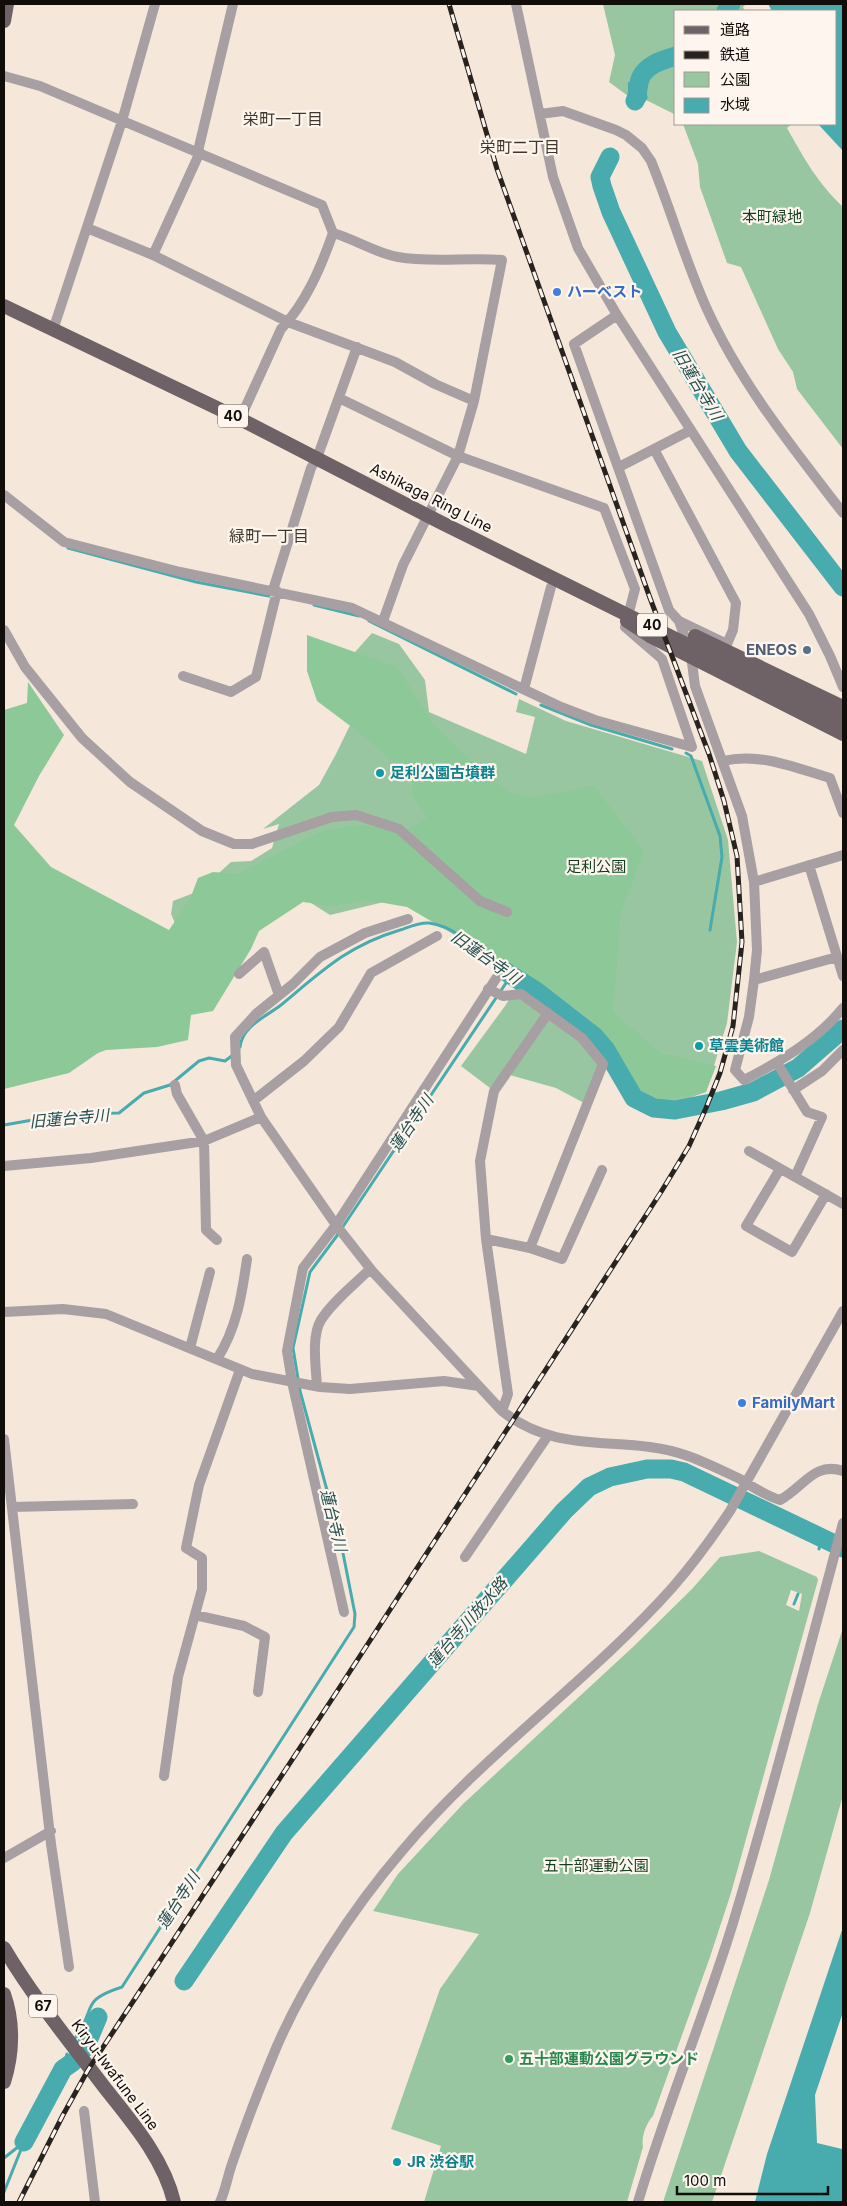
<svg xmlns="http://www.w3.org/2000/svg" width="847" height="2206" font-family="Inter,'Noto Sans JP',sans-serif">
  <style>
    .green { fill: #98c6a0; fill-rule: evenodd }
    .forest { fill: #8cc898 }
    .water { fill: #48abad }
    .lines { fill: none; stroke-linecap: round; stroke-linejoin: round }
    .stream { stroke: #48abad; stroke-width: 3 }
    .river { stroke: #48abad; stroke-width: 19 }
    .minor { stroke: #a79fa2; stroke-width: 10 }
    .major { stroke: #6f6267; stroke-width: 14 }
    .rail-casing { stroke: #28231e; stroke-width: 5 }
    .rail { stroke: #fef6ee; stroke-width: 3; stroke-dasharray: 9; stroke-linecap: butt }
    .shop-dot { fill: #3f7fe0; stroke: #fef6ee; stroke-width: 2 }
    .service-dot { fill: #5c6f8a; stroke: #fef6ee; stroke-width: 2 }
    .culture-dot { fill: #0f9aa8; stroke: #fef6ee; stroke-width: 2 }
    .leisure-dot { fill: #2e9e5b; stroke: #fef6ee; stroke-width: 2 }
    .labels { text-anchor: middle; stroke-width: 4.5; stroke-linejoin: round; paint-order: stroke }
    .shield { fill: #fef6ee; stroke: #58534e; stroke-width: 1 }
    .shield-label { font-size: 14px; font-weight: bold; fill: #110d09 }
    .park-label { font-size: 15px; fill: #123e1f; stroke: #fef6ee }
    .shop-label { font-size: 15px; font-weight: bold; fill: #366cbe; stroke: #fef6ee; text-anchor: start }
    .street-label { font-size: 15px; fill: #110d09; stroke: #fef6ee }
    .service-label { font-size: 15px; font-weight: bold; fill: #4e5e75; stroke: #fef6ee; text-anchor: end }
    .culture-label { font-size: 15px; font-weight: bold; fill: #0d838f; stroke: #fef6ee; text-anchor: start }
    .leisure-label { font-size: 15px; font-weight: bold; fill: #27864d; stroke: #fef6ee; text-anchor: start }
    .neighbourhood-label { font-size: 16px; fill: #41372d; stroke: #fef6ee }
    .water-label { font-size: 16px; font-style: italic; fill: #245051; stroke: #fef6ee }
  </style>
  <rect width="100%" height="100%" fill="#f5e8db"/>
  <!-- green -->
  <path class="green" d="M 603,4 L 746,4 L 743,7 L 745,11 L 676,11 L 676,115 L 646,100 L 648,98 L 644,91 L 628,82 L 628,96 L 609,82 L 615,55 Z
    M 683,124 L 792,124 L 787,128 C 805,160 817,182 843,207 L 843,449 L 797,389 L 793,372 L 778,349 L 741,267 L 727,263 L 700,187 L 698,164 Z
    M 372,633 L 399,644 L 425,680 L 429,712 L 526,754 L 535,717 L 516,712 L 519,699 L 566,721 L 702,761 L 728,840 L 737,942 L 727,1023 L 706,1092 L 681,1101 L 659,1101 L 635,1090 L 606,1038 L 586,1104 L 556,1088 L 506,1074 L 494,1091 L 461,1066 L 505,1006 L 523,977 L 460,931 L 446,898 L 388,901 L 330,915 L 300,896 L 258,927 L 211,1004 L 171,914 L 173,901 L 199,891 L 231,862 L 251,861 L 272,848 L 279,824 L 263,829 L 319,785 L 336,754 L 355,715 L 355,652 Z
    M 759,1551 L 817,1577 L 818,1580 L 731,1893 L 710,1957 L 653,2116 C 646,2123 641,2138 643,2147 L 627,2202 L 424,2202 L 441,2146 L 391,2129 L 440,1989 L 479,1934 L 373,1911 L 398,1874 L 463,1804 L 634,1646 L 692,1589 L 720,1557 ZM 791,1590 L 802,1594 L 799,1611 L 786,1605 Z
    M 843,1628 L 843,1795 L 810,1913 L 712,2202 L 663,2202 L 769,1880 L 818,1704 Z"/>
  <!-- forest -->
  <path class="forest" d="M 307,635 L 397,667 L 434,725 L 462,753 L 509,792 L 530,798 L 594,786 L 644,851 L 621,912 L 613,1012 L 661,1053 L 716,1066 L 706,1092 L 664,1101 L 634,1087 L 592,1020 L 532,980 L 407,907 L 367,900 L 332,906 L 303,902 L 259,931 L 251,949 L 213,1011 L 191,1015 L 188,1040 L 157,1047 L 106,1050 L 98,1053 L 69,1073 L 4,1089 L 4,710 L 27,703 L 28,682 L 64,735 L 39,776 L 14,825 L 51,867 L 169,930 L 190,899 L 198,878 L 213,872 L 238,874 L 323,830 L 366,825 L 403,833 L 427,817 L 412,794 L 412,779 L 365,737 L 317,701 L 307,671 Z"/>
  <!-- water -->
  <path class="water" d="M 768,4 L 843,4 L 843,151 L 818,124 L 836,124 L 836,11 L 772,11 Z
    M 628,82 L 643,84 L 648,98 L 642,106 L 628,96 Z
    M 843,1927 L 843,2012 L 815,2095 L 817,2143 L 842,2149 L 843,2147 L 843,2202 L 755,2202 L 767,2154 Z"/>
  <g class="lines">
    <!-- stream -->
    <path class="stream" d="M 68,548 L 196,582 L 269,596
      M 314,605 L 359,616
      M 369,621 L 516,694
      M 541,705 L 591,725 L 672,749
      M 686,753 L 691,756 L 720,836 L 722,857 L 710,930
      M 240,1047 C 242,1026 267,1016 281,1005 C 322,971 347,946 400,930 C 409,927 420,922 429,923 C 456,926 483,954 503,970
      M 4,1125 L 67,1114 L 119,1113 L 144,1093 L 170,1085 L 199,1061 L 209,1058 L 225,1061 L 233,1055
      M 342,1228 L 510,977
      M 819,1549 L 822,1538
      M 794,1604 L 798,1594
      M 76,2037 C 97,2008 79,2001 122,1987 L 354,1627 L 355,1614 L 340,1538 L 300,1391 L 293,1348 L 310,1272 L 339,1233
      M 63,2069 L 67,2054
      M 4,2158 L 23,2143
      M 4,2192 L 24,2142"/>
    <!-- river -->
    <path class="river" d="M 726,11 L 731,4
      M 635,101 C 639,93 637,85 641,77 C 647,64 663,60 676,56
      M 610,157 L 600,177 L 602,186 L 611,212 L 667,332 L 738,451 L 843,587
      M 503,970 L 536,991 L 594,1036 L 606,1050 L 634,1098 L 654,1108 L 675,1110 L 721,1101 L 753,1092 L 798,1068 L 843,1029
      M 184,1981 L 284,1833 L 564,1511 L 589,1487 L 610,1477 L 647,1469 L 671,1469 L 684,1472 L 843,1548
      M 85,2048 L 98,2017
      M 24,2142 L 63,2069 L 73,2062"/>
    <!-- minor -->
    <path class="minor" d="M 516,4 L 553,177 L 578,248 L 617,315 L 809,614 L 830,656 L 843,687
      M 4,76 L 40,86 L 322,205 L 333,233 C 355,239 375,253 398,257 C 432,263 468,257 502,260 L 474,401 L 458,456 L 403,565 L 383,621
      M 540,114 L 563,111 L 616,130 L 626,135 L 642,148 L 651,161 C 671,210 685,260 706,307 C 740,383 793,448 843,513
      M 198,151 L 233,4
      M 87,228 L 153,255 L 288,322 L 395,362 L 435,384 L 474,401
      M 153,255 L 200,152
      M 617,315 L 574,344 L 669,610 L 679,621 L 691,655 L 695,686 L 742,816 L 754,882 L 757,950 L 754,980 L 749,1017 L 735,1070 L 744,1080 C 781,1061 817,1040 843,1008
      M 53,330 L 122,121 L 155,4
      M 240,419 L 281,329 C 306,303 321,267 333,233
      M 654,449 L 736,603 L 733,630 L 727,644 L 679,621
      M 619,467 L 691,430
      M 4,495 L 64,542 L 180,572 L 352,608 L 561,707 L 595,720 L 692,747 L 662,659 L 625,627 L 635,589 L 604,508 L 458,456 L 339,398
      M 273,590 L 311,468 L 317,458 L 357,347
      M 4,630 L 25,667 L 82,738 L 130,782 L 202,831 L 234,844 L 252,844 L 332,817 L 356,815 L 399,829 L 480,901 L 507,912
      M 183,676 L 231,692 L 256,677 L 277,591
      M 524,689 L 551,587
      M 723,761 C 759,752 796,768 830,778 L 843,813
      M 809,865 L 843,976
      M 754,882 L 843,855
      M 408,919 L 365,933 L 320,957 L 293,984 L 257,1013 L 235,1037 L 236,1065 L 261,1117 L 336,1225 L 373,1272 L 502,1411 C 561,1458 624,1433 688,1456 C 705,1462 723,1471 740,1479 C 753,1487 766,1496 780,1500 C 803,1488 814,1461 843,1471
      M 239,974 L 264,952 L 279,995
      M 754,980 L 837,957
      M 777,1063 L 807,1112 L 822,1117 L 795,1177
      M 175,1085 L 177,1094 L 204,1141 L 206,1230 L 217,1240
      M 793,1090 L 822,1071 L 843,1050
      M 253,1101 L 304,1061 L 339,1027 L 371,973 L 437,936
      M 749,1151 L 843,1204
      M 4,1166 L 91,1158 L 204,1141 L 261,1117
      M 780,1169 L 746,1226 L 792,1252 L 826,1194
      M 486,1239 L 530,1248 L 603,1064 L 582,1038 L 521,994 L 503,996 L 488,989
      M 530,1248 L 562,1259 L 602,1170
      M 4,1312 L 63,1309 L 106,1314 L 252,1374 L 320,1387 L 350,1389 L 444,1381 L 479,1386
      M 190,1348 L 210,1272
      M 217,1359 C 237,1328 242,1294 247,1259
      M 317,1386 C 316,1368 311,1336 321,1320 C 333,1301 354,1285 370,1269
      M 502,1411 L 508,1394 L 486,1239 L 480,1161 L 494,1091 L 548,1013
      M 4,1439 L 51,1844 L 69,1967
      M 12,1507 L 133,1504
      M 465,1557 L 547,1437
      M 344,1612 L 292,1382 L 287,1351 L 303,1268 L 336,1225 L 497,977
      M 195,1615 L 244,1626 L 265,1637 L 258,1692
      M 164,1776 L 178,1677 L 202,1589 L 202,1558 L 186,1548 L 199,1485 L 240,1370
      M 4,1858 L 51,1831
      M 84,2111 L 95,2202
      M 220,2202 C 226,2189 228,2174 233,2161 C 245,2126 258,2092 272,2058 C 300,1988 353,1908 402,1851 C 483,1754 588,1682 672,1588 C 693,1564 712,1538 730,1511 L 843,1311
      M 638,2202 C 666,2108 704,2017 733,1923 C 773,1791 807,1657 843,1523"/>
    <!-- major -->
    <path class="major" d="M 4,21 L 7,4
      M 4,306 L 240,419 L 440,522 L 843,722
      M 627,621 L 650,636 L 843,734
      M 695,636 L 843,707
      M 4,1948 C 33,1997 70,2042 105,2088 C 132,2122 164,2159 174,2202
      M 4,1994 C 14,2022 13,2054 4,2082"/>
    <defs>
      <path id="rail" d="M 19,2202 L 63,2115 L 88,2070 L 336,1693 L 661,1192 L 689,1146 L 706,1108 L 720,1073 L 733,1026 L 742,942 L 737,856 L 724,801 L 709,754 L 650,598 L 497,169 L 449,4"/>
    </defs>
    <!-- rail casing -->
    <use href="#rail" class="rail-casing"/>
    <!-- rail -->
    <use href="#rail" class="rail"/>
  </g>
  <!-- markers -->
  <g class="shop-dot">
    <circle cx="557" cy="292" r="5"/>
    <circle cx="742" cy="1403" r="5"/>
  </g>
  <circle class="service-dot" cx="807" cy="650" r="5"/>
  <g class="culture-dot">
    <circle cx="380" cy="773" r="5"/>
    <circle cx="699" cy="1046" r="5"/>
    <circle cx="397" cy="2162" r="5"/>
  </g>
  <circle class="leisure-dot" cx="509" cy="2059" r="5"/>
  <g class="labels">
    <!-- shield labels -->
    <g class="shield">
      <rect x="218" y="404.5" width="30" height="23" rx="4"/>
      <rect x="637" y="613.5" width="30" height="23" rx="4"/>
      <rect x="29" y="1994.5" width="28" height="23" rx="4"/>
    </g>
    <g class="shield-label">
      <text x="233" y="421">40</text>
      <text x="652" y="630">40</text>
      <text x="43" y="2011">67</text>
    </g>
    <!-- park labels -->
    <g class="park-label">
      <text x="772" y="222">本町緑地</text>
      <text x="596" y="872">足利公園</text>
      <text x="596" y="1871">五十部運動公園</text>
    </g>
    <!-- shop labels -->
    <g class="shop-label">
      <text x="567" y="297">ハーベスト</text>
      <text x="752" y="1408">FamilyMart</text>
    </g>
    <!-- street labels -->
    <g class="street-label">
      <text transform="translate(431 498) rotate(27)" y="5">Ashikaga Ring Line</text>
      <text transform="translate(115 2075) rotate(53)" y="5">Kiryu-Iwafune Line</text>
    </g>
    <!-- service labels -->
    <g class="service-label">
      <text x="797" y="655">ENEOS</text>
    </g>
    <!-- culture labels -->
    <g class="culture-label">
      <text x="390" y="778">足利公園古墳群</text>
      <text x="709" y="1051">草雲美術館</text>
      <text x="407" y="2167">JR 渋谷駅</text>
    </g>
    <!-- leisure labels -->
    <g class="leisure-label">
      <text x="519" y="2064">五十部運動公園グラウンド</text>
    </g>
    <!-- neighbourhood labels -->
    <g class="neighbourhood-label">
      <text x="283" y="125">栄町一丁目</text>
      <text x="520" y="153">栄町二丁目</text>
      <text x="269" y="542">緑町一丁目</text>
    </g>
    <!-- water labels -->
    <g class="water-label">
      <text transform="translate(698 384) rotate(59)" y="6">旧蓮台寺川</text>
      <text transform="translate(486 957) rotate(35)" y="6">旧蓮台寺川</text>
      <text transform="translate(69 1118) rotate(-5)" y="6">旧蓮台寺川</text>
      <text transform="translate(411 1123) rotate(-56)" y="6">蓮台寺川</text>
      <text transform="translate(334 1520) rotate(76)" y="6">蓮台寺川</text>
      <text transform="translate(467 1622) rotate(-49)" y="6">蓮台寺川放水路</text>
      <text transform="translate(178 1900) rotate(-57)" y="6">蓮台寺川</text>
    </g>
  </g>
  <!-- border -->
  <rect width="847" height="2206" fill="none" stroke="#110d09" stroke-width="10"/>
  <!-- legend -->
  <rect x="674" y="10" width="162" height="115" fill="#fef6ee" stroke="#9f9992"/>
  <rect x="684" y="26" width="25" height="8" fill="#6f6267" stroke="#9f9992"/>
  <text x="720" y="35" font-size="15" fill="#110d09">道路</text>
  <rect x="684" y="51" width="25" height="8" fill="#28231e" stroke="#9f9992"/>
  <text x="720" y="60" font-size="15" fill="#110d09">鉄道</text>
  <rect x="684" y="72" width="25" height="15" fill="#98c6a0" stroke="#9f9992"/>
  <text x="720" y="85" font-size="15" fill="#110d09">公園</text>
  <rect x="684" y="98" width="25" height="15" fill="#48abad" stroke="#9f9992"/>
  <text x="720" y="110" font-size="15" fill="#110d09">水域</text>
  <!-- scale -->
  <path d="M677 2186v8h151v-8" fill="none" stroke="#110d09" stroke-width="2.5"/>
  <text x="684" y="2186" font-size="15" fill="#110d09" stroke="#fef6ee" stroke-width="4" paint-order="stroke">100 m</text>
</svg>
